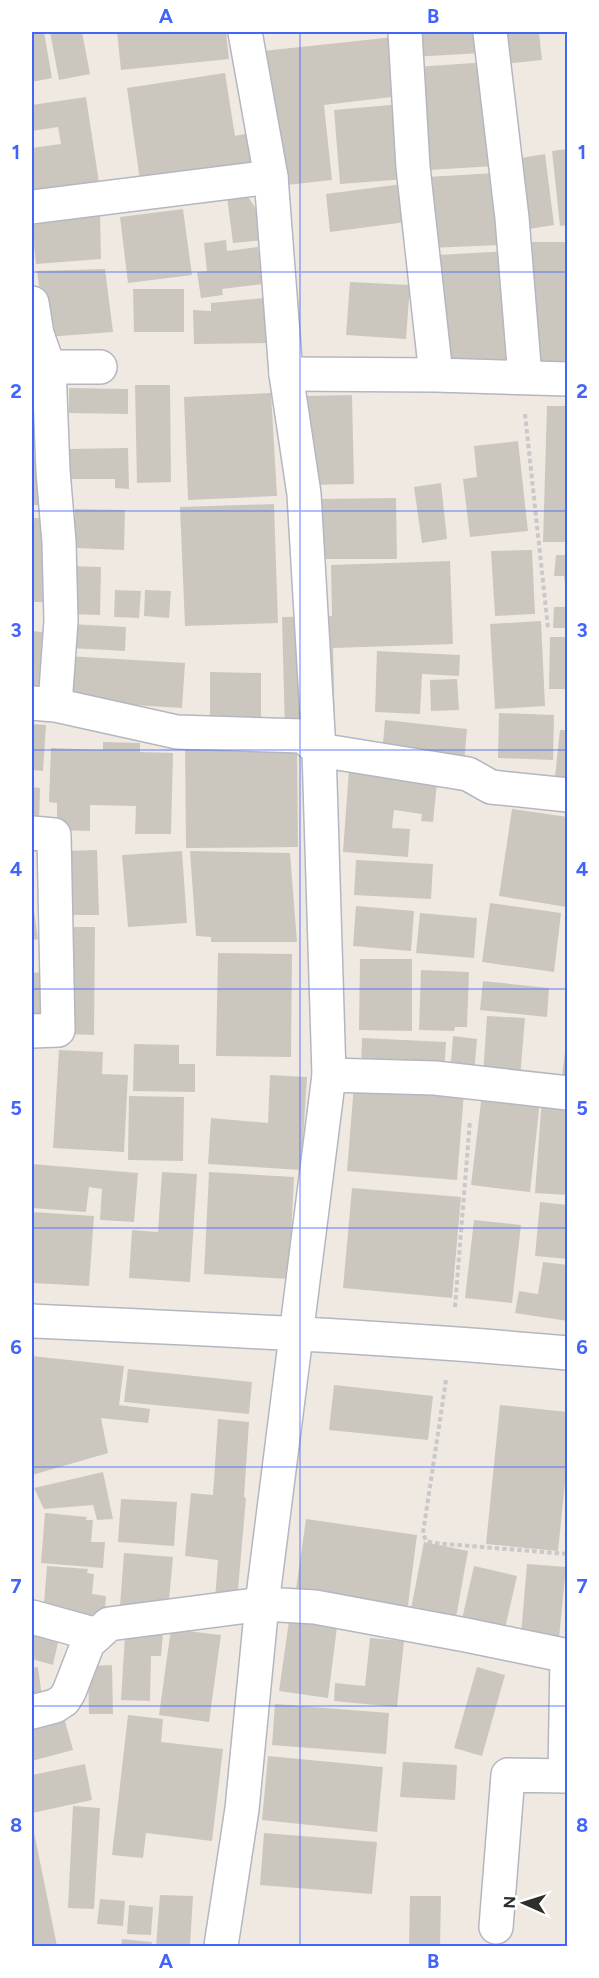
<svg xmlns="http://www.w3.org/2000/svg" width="599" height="1978" font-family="Figtree,sans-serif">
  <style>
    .building { fill: #cbc7bf }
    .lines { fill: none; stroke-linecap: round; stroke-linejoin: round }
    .minor-casing { stroke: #b4b7c1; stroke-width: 36 }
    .tertiary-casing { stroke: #b4b7c1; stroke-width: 36 }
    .path { stroke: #c9c9c9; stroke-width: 4; stroke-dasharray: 4.5 3; stroke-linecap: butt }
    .minor { stroke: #fff; stroke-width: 33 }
    .tertiary { stroke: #fff; stroke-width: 33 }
    .grid { fill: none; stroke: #4264fb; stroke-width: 1.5; stroke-opacity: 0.55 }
    .neatline { fill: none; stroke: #4264fb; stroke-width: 2 }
    .grid-label { font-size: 20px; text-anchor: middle; font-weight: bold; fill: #4264fb }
  </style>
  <rect width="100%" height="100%" fill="#efe9e1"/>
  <!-- building -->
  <path class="building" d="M 32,32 L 44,32 L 52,78 L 32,82 Z
    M 50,32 L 82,32 L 90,74 L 59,80 Z
    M 117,32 L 226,32 L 229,59 L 121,70 Z
    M 410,32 L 480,32 L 482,53 L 412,57 Z
    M 501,32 L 539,32 L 542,60 L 504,64 Z
    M 394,37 L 400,96 L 324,105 L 332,180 L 278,186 L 263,51 Z
    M 488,62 L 494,166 L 429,170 L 416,67 Z
    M 225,73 L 235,136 L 249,133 L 254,171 L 141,188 L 127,88 Z
    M 86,97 L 100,189 L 32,199 L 32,148 L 61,144 L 58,127 L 32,131 L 32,105 Z
    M 401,104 L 407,179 L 340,184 L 334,110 Z
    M 568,149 L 568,225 L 560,226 L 552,151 Z
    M 545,154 L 554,225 L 529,229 L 521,158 Z
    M 495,173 L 499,245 L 430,248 L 427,177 Z
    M 402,184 L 406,222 L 330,232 L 326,194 Z
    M 247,195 L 260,215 L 263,240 L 233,243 L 227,197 Z
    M 183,209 L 192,275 L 128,283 L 120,217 Z
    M 100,213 L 101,259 L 36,264 L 32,225 Z
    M 226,240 L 227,251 L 258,247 L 263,284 L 222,289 L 223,295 L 201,298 L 197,272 L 207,271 L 204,243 Z
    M 523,242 L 568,242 L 568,367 L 531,366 Z
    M 510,251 L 516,360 L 442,364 L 437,255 Z
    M 105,269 L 113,332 L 46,337 L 37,271 Z
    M 350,282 L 410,285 L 406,339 L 346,335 Z
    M 133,289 L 184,289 L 184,332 L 134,332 Z
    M 264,298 L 268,343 L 194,344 L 193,310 L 211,311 L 211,303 Z
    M 135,385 L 170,385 L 171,482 L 137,483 Z
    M 41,388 L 42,448 L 32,448 L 32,389 Z
    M 69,388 L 128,389 L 128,414 L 69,413 Z
    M 271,393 L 277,496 L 188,500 L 184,397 Z
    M 352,395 L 354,484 L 308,485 L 306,396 Z
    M 547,406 L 568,406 L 568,542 L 543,542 Z
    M 518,441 L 528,531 L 470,537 L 463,479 L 477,477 L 474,446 Z
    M 128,448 L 129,489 L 115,488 L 115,479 L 70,479 L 69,449 Z
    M 32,458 L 41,458 L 41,505 L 32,505 Z
    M 441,483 L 447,539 L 422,543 L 414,487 Z
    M 396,498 L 397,559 L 322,559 L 321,499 Z
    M 274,504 L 278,623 L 185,626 L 180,507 Z
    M 75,509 L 125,510 L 124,550 L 75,548 Z
    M 32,518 L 54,518 L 52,602 L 32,602 Z
    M 532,550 L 535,614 L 495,616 L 491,551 Z
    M 556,555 L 568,555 L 568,584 L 565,584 L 564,576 L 554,576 Z
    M 450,561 L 453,644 L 333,648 L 335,731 L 285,732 L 282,617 L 332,616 L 331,565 Z
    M 68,566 L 101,567 L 100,615 L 67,614 Z
    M 115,590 L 141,591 L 139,618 L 114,617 Z
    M 145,590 L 171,591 L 169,618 L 144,616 Z
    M 554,607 L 568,607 L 568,628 L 553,628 Z
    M 541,621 L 545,706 L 495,709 L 490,624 Z
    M 70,624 L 126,627 L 125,651 L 69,648 Z
    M 32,631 L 50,633 L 44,699 L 32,697 Z
    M 550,637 L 568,637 L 568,689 L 549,689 Z
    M 377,651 L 460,655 L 459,676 L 422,674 L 420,714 L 375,712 Z
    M 67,656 L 185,663 L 182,708 L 64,701 Z
    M 210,672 L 261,673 L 261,720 L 210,719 Z
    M 457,679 L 459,710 L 431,711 L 430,680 Z
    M 499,713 L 554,715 L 553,760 L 498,758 Z
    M 385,720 L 467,729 L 464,763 L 382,755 Z
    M 32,724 L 46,725 L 43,771 L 32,770 Z
    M 560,730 L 568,730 L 568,778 L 555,777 Z
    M 297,739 L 298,847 L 186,848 L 185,740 Z
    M 103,742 L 140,743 L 140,752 L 173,753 L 171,834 L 135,834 L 136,806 L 90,805 L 90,831 L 57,830 L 57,803 L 49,802 L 51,748 L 103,750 Z
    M 349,769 L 437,783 L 433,822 L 421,821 L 422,814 L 394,810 L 392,828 L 410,829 L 408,857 L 343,852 Z
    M 32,787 L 40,788 L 39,825 L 32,824 Z
    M 512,809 L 568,817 L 567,907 L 499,896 Z
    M 97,850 L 99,915 L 65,915 L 63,851 Z
    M 182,851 L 187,923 L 128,927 L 122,855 Z
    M 190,851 L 290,853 L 297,942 L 211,942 L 211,937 L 196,936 Z
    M 356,860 L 433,864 L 431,899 L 354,895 Z
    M 490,903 L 561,913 L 554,972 L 482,962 Z
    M 356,906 L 414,911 L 411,951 L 353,946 Z
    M 34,911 L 38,939 L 32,940 L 32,912 Z
    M 420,913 L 477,918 L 474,958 L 416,953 Z
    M 66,927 L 95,927 L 94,1035 L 65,1034 Z
    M 218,953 L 292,954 L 291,1057 L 216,1056 Z
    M 360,959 L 412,959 L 412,1031 L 359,1030 Z
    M 421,970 L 469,972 L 467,1027 L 455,1027 L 454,1031 L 419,1030 Z
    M 48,972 L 47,1027 L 32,1027 L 32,973 Z
    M 483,981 L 549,988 L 547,1017 L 480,1010 Z
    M 487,1016 L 525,1018 L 520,1078 L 483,1075 Z
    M 453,1036 L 477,1039 L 474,1075 L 450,1073 Z
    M 362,1038 L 446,1042 L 444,1074 L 361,1070 Z
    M 566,1043 L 568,1043 L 568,1076 L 562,1076 Z
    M 134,1044 L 179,1045 L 179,1064 L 195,1064 L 195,1092 L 133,1091 Z
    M 59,1050 L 103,1052 L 102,1074 L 128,1075 L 124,1152 L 53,1148 Z
    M 270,1075 L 307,1077 L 301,1170 L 208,1164 L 211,1118 L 268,1123 Z
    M 354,1085 L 464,1093 L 457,1180 L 347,1171 Z
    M 482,1094 L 540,1101 L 530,1192 L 471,1185 Z
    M 129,1096 L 184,1097 L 183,1161 L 128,1160 Z
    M 542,1097 L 568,1099 L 568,1195 L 535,1193 Z
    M 32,1164 L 138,1173 L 134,1222 L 100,1220 L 102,1189 L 89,1187 L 86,1212 L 32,1208 Z
    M 162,1172 L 197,1174 L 190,1282 L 129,1278 L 132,1230 L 158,1232 Z
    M 209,1172 L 294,1177 L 289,1279 L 204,1274 Z
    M 352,1188 L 461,1197 L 452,1298 L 343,1288 Z
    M 540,1202 L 568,1205 L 568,1259 L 535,1256 Z
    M 32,1212 L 94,1216 L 89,1286 L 32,1283 Z
    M 474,1220 L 521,1225 L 512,1303 L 465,1298 Z
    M 543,1262 L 568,1265 L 568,1321 L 515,1313 L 519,1291 L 538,1294 Z
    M 32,1356 L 124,1366 L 119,1405 L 150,1409 L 148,1423 L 101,1418 L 108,1453 L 32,1475 Z
    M 128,1369 L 252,1382 L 249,1414 L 124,1402 Z
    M 334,1385 L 433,1396 L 428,1440 L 329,1430 Z
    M 500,1405 L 568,1412 L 568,1454 L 558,1551 L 486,1544 Z
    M 218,1419 L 249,1422 L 244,1497 L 246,1498 L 237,1601 L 215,1599 L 218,1560 L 185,1556 L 191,1493 L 213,1495 Z
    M 103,1472 L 113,1519 L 97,1520 L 93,1505 L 44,1509 L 34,1488 Z
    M 121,1499 L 177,1502 L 174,1546 L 118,1542 Z
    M 45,1513 L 87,1517 L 86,1520 L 93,1520 L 91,1542 L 105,1542 L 103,1568 L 41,1563 Z
    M 306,1519 L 417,1535 L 407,1613 L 295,1597 Z
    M 424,1542 L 468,1551 L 455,1623 L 410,1614 Z
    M 124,1553 L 173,1557 L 168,1611 L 120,1606 Z
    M 527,1564 L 566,1567 L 559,1638 L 521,1635 Z
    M 47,1566 L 88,1569 L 87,1573 L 94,1574 L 92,1594 L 106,1596 L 104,1622 L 43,1616 Z
    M 474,1566 L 517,1576 L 503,1637 L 460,1628 Z
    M 289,1621 L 337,1627 L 328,1698 L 279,1691 Z
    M 32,1625 L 60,1633 L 53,1665 L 32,1659 Z
    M 171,1629 L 221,1635 L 209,1722 L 159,1715 Z
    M 146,1632 L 163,1633 L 161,1656 L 151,1656 L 150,1701 L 121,1700 L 125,1635 L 146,1637 Z
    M 370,1638 L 404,1641 L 397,1707 L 334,1701 L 335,1683 L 365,1686 Z
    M 112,1665 L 113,1714 L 89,1714 L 88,1666 Z
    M 38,1667 L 43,1705 L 32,1707 L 32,1668 Z
    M 477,1667 L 505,1675 L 482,1756 L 454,1748 Z
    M 275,1704 L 389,1713 L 386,1754 L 272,1745 Z
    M 128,1715 L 163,1719 L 161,1742 L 223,1749 L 212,1841 L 146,1833 L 143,1858 L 112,1855 Z
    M 65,1721 L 73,1750 L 32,1761 L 32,1729 Z
    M 268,1756 L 383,1767 L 377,1832 L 262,1820 Z
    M 403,1762 L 457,1765 L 455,1800 L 400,1797 Z
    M 85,1764 L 92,1800 L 32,1813 L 32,1775 Z
    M 73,1806 L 100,1808 L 94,1909 L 68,1908 Z
    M 32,1827 L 33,1827 L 57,1946 L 32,1946 Z
    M 264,1833 L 377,1842 L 372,1894 L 260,1885 Z
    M 160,1895 L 193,1896 L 190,1946 L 156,1946 Z
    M 410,1896 L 441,1896 L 440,1946 L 409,1946 Z
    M 100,1899 L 125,1901 L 123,1926 L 97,1924 Z
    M 129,1905 L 153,1907 L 151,1935 L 127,1934 Z
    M 122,1939 L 152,1942 L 151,1946 L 121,1946 Z"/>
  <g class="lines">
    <defs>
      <path id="minor" d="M 405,32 L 413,167 L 436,375
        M 490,32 L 512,218 L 525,377
        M 32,207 L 271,177
        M 32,303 L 37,334 L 49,368 L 53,471 L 59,542 L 61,621 L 55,705
        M 32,367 L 100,367
        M 286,374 L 436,375 L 568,379
        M 32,703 L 55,705 L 177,732 L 303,736 L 319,750 L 468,774 L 491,787 L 568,795
        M 32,833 L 54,835 L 58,1030 L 32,1031
        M 329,1075 L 435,1078 L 568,1093
        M 32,1617 L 97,1635
        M 567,1656 L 565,1776 L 568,1776
        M 32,1712 L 55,1706 L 64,1700 L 69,1692 L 88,1643 L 109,1624 L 262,1604 L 315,1607 L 466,1635 L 568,1656
        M 496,1927 L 508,1775 L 565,1776"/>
      <path id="tertiary" d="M 32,1321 C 210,1329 389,1337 568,1353
        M 221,1946 L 242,1809 L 262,1604 L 329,1075 L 319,750 L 304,494 L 286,374 L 271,177 L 245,32"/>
    </defs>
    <!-- minor casing -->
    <use href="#minor" class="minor-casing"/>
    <!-- tertiary casing -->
    <use href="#tertiary" class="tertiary-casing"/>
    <!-- path -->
    <path class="path" d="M 525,414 L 548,628
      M 455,1307 L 470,1120
      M 446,1380 L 423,1533 L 426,1541 L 433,1543 L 568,1554
      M 567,1619 L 568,1608"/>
    <!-- minor -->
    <use href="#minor" class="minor"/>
    <!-- tertiary -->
    <use href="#tertiary" class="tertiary"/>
  </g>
  <!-- grid -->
  <path class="grid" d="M 300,32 L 300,1946M 32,272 L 568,272M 32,511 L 568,511M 32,750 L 568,750M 32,989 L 568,989M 32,1228 L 568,1228M 32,1467 L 568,1467M 32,1706 L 568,1706"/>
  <!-- border -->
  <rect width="599" height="1978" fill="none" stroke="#ffffff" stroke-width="66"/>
  <!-- north arrow -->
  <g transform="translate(524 1903) rotate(273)" stroke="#ffffff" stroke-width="4.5" paint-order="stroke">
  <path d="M0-4.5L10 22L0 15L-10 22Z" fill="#2e2e2e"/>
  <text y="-9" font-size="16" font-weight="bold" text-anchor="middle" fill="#2e2e2e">N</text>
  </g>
  <rect x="33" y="33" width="533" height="1912" class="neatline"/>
  <g class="grid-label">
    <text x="166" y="23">A</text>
    <text x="433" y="23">B</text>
    <text x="16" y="159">1</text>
    <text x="582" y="159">1</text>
    <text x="16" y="398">2</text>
    <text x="582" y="398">2</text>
    <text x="16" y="637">3</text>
    <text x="582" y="637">3</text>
    <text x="16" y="876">4</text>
    <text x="582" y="876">4</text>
    <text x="16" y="1115">5</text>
    <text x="582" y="1115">5</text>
    <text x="16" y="1354">6</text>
    <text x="582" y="1354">6</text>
    <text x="16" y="1593">7</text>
    <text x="582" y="1593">7</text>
    <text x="16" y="1832">8</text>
    <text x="582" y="1832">8</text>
    <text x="166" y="1968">A</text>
    <text x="433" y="1968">B</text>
  </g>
</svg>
